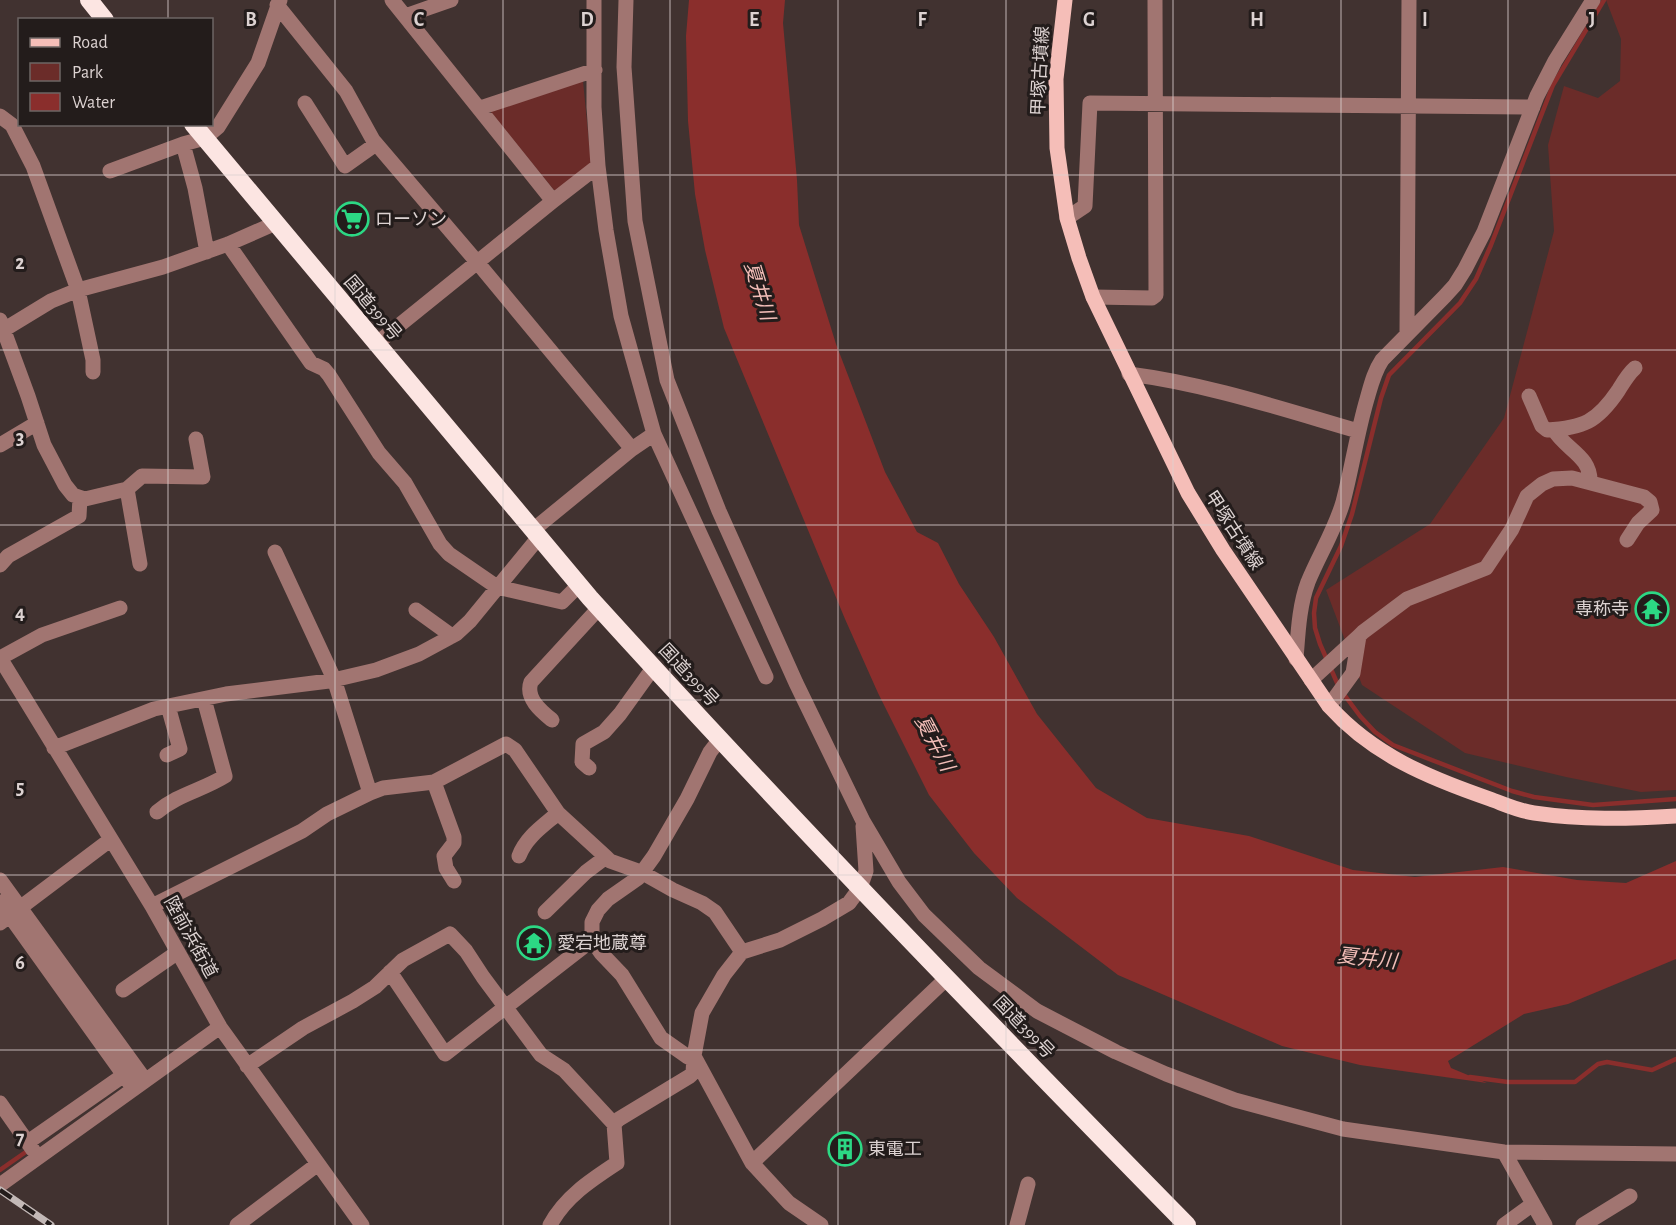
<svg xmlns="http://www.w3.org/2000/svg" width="1676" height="1225" font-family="'Alegreya Sans','Noto Sans JP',sans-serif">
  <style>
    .green { fill: #6b2c29 }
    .water { fill: #8a2e2c }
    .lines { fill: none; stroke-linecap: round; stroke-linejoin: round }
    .stream { stroke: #8a2e2c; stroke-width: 4.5 }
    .minor { stroke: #a17571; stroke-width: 15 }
    .major { stroke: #f5beb8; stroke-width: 15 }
    .highway { stroke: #fce5e2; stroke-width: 18 }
    .rail-casing { stroke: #c3b9b7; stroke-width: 7 }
    .rail { stroke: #231c1b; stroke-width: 4.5; stroke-dasharray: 14; stroke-linecap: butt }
    .grid { fill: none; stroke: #dcd2d1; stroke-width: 1.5; stroke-opacity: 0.55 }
    .labels { text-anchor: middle; stroke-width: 6; stroke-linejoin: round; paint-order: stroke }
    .street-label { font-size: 18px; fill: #dcd2d1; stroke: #231c1b }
    .poi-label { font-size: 18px; fill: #dcd2d1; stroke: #231c1b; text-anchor: start }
    .water-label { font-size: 20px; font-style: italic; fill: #f2bdb7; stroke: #231c1b }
    .grid-label { font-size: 20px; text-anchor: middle; font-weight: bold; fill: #dcd2d1; stroke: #231c1b; stroke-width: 6; stroke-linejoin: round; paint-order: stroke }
  </style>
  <rect width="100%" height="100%" fill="#413230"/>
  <!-- green -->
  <path class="green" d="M 1606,0 L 1676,0 L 1676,790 L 1641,792 L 1566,777 L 1465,753 L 1362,685 L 1326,590 L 1430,524 L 1504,418 L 1554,231 L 1548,145 L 1564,86 L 1598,98 L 1620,81 L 1621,39 Z
    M 583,81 L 591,163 L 559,190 L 554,190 L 489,110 Z"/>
  <!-- water -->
  <path class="water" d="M 689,0 L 785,0 L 783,23 L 797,180 L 799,225 L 836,344 L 885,472 L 917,532 L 938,543 L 959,584 L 994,637 L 1037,714 L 1096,788 L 1147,818 L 1249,836 L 1353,870 L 1415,877 L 1503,867 L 1577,880 L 1626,883 L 1676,861 L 1676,959 L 1568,1004 L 1524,1014 L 1448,1061 L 1451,1068 L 1487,1083 L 1360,1065 L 1282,1046 L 1118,975 L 1017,898 L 974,853 L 929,795 L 878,693 L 845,619 L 724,328 L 705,250 L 695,194 L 688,121 L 686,36 Z"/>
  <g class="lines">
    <!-- stream -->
    <path class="stream" d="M 1338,685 L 1320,644 L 1315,628 L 1314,613 L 1316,598 L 1341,546 L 1352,514 L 1381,398 L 1389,375 L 1460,303 L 1476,279 L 1491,245 L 1553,85 L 1604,0
      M 1343,693 L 1360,716 L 1375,732 L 1393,745 L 1512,791 L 1534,797 L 1593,805 L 1676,799
      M 1470,1077 L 1508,1082 L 1575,1082 L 1598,1064 L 1607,1062 L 1652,1070 L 1676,1059
      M 0,1170 L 30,1149"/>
    <!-- minor -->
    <path class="minor" d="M 392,0 L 553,201
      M 594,0 L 594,107 L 598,166 L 606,230 L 621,316 L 654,434 L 766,677
      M 626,0 L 624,67 L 635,221 L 667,380 L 719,511 L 796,683 L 863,821 L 899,882 L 924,915 L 979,968 L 1037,1011 L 1116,1052 L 1166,1074 L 1235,1100 L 1343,1129 L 1504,1152 L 1676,1154
      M 277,5 L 346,91 L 373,140 L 477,262 L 632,449
      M 405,16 L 451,0
      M 305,103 L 345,166 L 376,144
      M 480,108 L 595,70
      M 0,116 L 12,125 L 33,166 L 78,290 L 93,360 L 93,372
      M 110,171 L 183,144
      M 1067,218 L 1085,206 L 1090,103 L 1533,107
      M 228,244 L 311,363 L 324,369 L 329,375 L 379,453 L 405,483 L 440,544 L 449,554 L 497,587 L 562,602 L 579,585
      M 207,252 L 195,188 L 183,144 L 205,138 L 218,127 L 258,63 L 280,0
      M 1093,297 L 1152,298 L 1156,295 L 1155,0
      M 0,320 L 28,396 L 44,445 L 65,485 L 73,495 L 85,499 L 127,489 L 142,476 L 203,477 L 196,439
      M 0,332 L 51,301 L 78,290 L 163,267 L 228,244 L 276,223
      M 1407,334 L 1409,0
      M 376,344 L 553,201 L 598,166
      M 1129,374 C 1207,384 1282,409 1358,431
      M 1529,396 L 1542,426 L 1547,430 C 1583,428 1597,422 1618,391 C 1623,383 1628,374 1635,368
      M 1554,430 C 1566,450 1591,456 1590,482
      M 0,445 L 37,423
      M 127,489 L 140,564
      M 533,530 L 632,449 L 654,434
      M 275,552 L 334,679 L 370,793
      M 0,565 L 8,556 L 79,516 L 80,498
      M 120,608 L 42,635 L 0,658 L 152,906 L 220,1027 L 362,1225
      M 416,610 L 452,636
      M 1296,659 C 1298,634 1299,606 1308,582 C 1319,555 1335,530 1343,502 C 1352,468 1357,433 1367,399 C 1371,385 1374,372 1382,360 L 1445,296 L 1455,285 L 1465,269 L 1484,232 L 1537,96 L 1555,61 L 1593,0
      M 1311,680 L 1359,636
      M 1329,706 L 1353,673 L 1359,636 L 1363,632 L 1407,599 L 1486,568 L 1512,529 L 1527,496 L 1542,484 L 1553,479 L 1572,478 L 1644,497 L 1650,502 L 1652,510 L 1638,523 L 1627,540
      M 552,720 C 541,711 525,698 531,682 L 599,608
      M 720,739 L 710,752 L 687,799 L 654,856 L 638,878 L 608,899 L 598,910 L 592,922 L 592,940 L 601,953 L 622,975 L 661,1038 L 688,1057 L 694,1056 L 702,1013 L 724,975 L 742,952 L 780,940 L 822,919 L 849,903 L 860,888 L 866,871 L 863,826
      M 54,748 L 154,709 L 226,694 L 329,681 L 376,670 L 419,654 L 456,634 L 470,621 L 539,537
      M 167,755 L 180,749 L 168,706
      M 589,768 L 582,762 L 583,744 L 604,732 L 620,714 L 653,668
      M 434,782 L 454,837 L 454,843 L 444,856 L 446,868 L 454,881
      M 157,812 C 178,794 203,790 225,776 L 204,699
      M 519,856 C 526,837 543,826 558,813
      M 0,880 L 145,1080
      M 0,902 L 133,1088
      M 152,906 L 302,831 L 327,814 L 370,793 L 383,788 L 434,782 L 506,744 L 515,750 L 558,813 L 606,857 L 610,861 L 641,872 L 673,890 L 702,903 L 715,912 L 742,952
      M 545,912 L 586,872 L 606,857
      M 0,923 L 110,840
      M 390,972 L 445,1054 L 592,940
      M 123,990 L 178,952
      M 694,1056 L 752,1163 L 789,1203 L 821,1225
      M 247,1066 L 303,1028 L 353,1001 L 375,987 L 403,960 L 450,934 L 466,951 L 483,977 L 541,1055 L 564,1070 L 614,1124
      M 0,1103 L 33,1150
      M 28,1142 L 124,1075
      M 1504,1152 L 1545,1225
      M 752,1163 L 947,978
      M 0,1185 L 220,1027
      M 237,1225 L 318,1164
      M 550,1225 C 565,1197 591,1180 617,1163 L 614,1124 L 619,1119 L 690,1076 L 693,1073 L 694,1056
      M 1017,1225 L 1028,1184
      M 1504,1225 L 1533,1204
      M 1583,1225 L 1630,1196"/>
    <!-- major -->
    <path class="major" d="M 1065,0 L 1056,79 L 1057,148 L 1067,218 L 1079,258 L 1093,297 L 1188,493 L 1223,550 L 1329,706 C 1373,755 1429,778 1490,799 C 1504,804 1519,811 1534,813 C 1582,820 1627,819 1676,816"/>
    <!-- highway -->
    <path class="highway" d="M 89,0 L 105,20
      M 193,124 L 590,598 C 784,812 985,1019 1187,1225"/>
    <defs>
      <path id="rail" d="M 0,1190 L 51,1225"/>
    </defs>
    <!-- rail casing -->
    <use href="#rail" class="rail-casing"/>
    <!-- rail -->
    <use href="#rail" class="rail"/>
  </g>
  <!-- grid -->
  <path class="grid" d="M 168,0 L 168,20M 335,0 L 335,1225M 503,0 L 503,1225M 670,0 L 670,1225M 838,0 L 838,1225M 1006,0 L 1006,1225M 1173,0 L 1173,1225M 1341,0 L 1341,1225M 1508,0 L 1508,1225M 168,124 L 168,1225M 0,175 L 1676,175M 0,350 L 1676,350M 0,525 L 1676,525M 0,700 L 1676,700M 0,875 L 1676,875M 0,1050 L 1676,1050"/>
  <!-- icons -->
  <defs>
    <symbol id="supermarket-ring" viewBox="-11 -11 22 22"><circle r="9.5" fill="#231c1b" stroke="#2cd884" stroke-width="1.5"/><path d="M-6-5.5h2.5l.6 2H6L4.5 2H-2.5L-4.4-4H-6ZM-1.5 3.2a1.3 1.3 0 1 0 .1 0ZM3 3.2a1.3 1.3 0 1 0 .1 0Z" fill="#2cd884"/></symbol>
    <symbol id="temple-ring" viewBox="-11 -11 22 22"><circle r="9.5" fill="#231c1b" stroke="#2cd884" stroke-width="1.5"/><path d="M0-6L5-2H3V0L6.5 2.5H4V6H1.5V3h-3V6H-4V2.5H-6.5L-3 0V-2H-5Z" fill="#2cd884"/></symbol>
    <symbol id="building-ring" viewBox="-11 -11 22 22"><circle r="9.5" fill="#231c1b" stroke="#2cd884" stroke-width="1.5"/><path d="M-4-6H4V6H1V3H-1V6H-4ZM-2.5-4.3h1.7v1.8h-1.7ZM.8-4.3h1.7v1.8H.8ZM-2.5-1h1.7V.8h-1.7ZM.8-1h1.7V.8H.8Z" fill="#2cd884"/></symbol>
  </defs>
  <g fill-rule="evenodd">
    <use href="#supermarket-ring" x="333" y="200" width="38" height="38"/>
    <use href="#temple-ring" x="1633" y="590" width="38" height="38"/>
    <use href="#temple-ring" x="515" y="924" width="38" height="38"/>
    <use href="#building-ring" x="826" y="1130" width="38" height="38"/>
  </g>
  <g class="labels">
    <!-- street labels -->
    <g class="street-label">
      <text transform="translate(1040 71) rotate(-87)" y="6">甲塚古墳線</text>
      <text transform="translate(373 308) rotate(50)" y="6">国道399号</text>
      <text transform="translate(1234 530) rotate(57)" y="6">甲塚古墳線</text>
      <text transform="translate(689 675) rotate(47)" y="6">国道399号</text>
      <text transform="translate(191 937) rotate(61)" y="6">陸前浜街道</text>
      <text transform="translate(1024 1027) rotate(46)" y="6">国道399号</text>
    </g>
    <!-- poi labels -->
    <g class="poi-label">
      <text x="375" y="225">ローソン</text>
      <text x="1629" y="615" text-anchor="end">専称寺</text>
      <text x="557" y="949">愛宕地蔵尊</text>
      <text x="868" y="1155">東電工</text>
    </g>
    <!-- water labels -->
    <g class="water-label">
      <text transform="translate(760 291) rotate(73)" y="7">夏井川</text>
      <text transform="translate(935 743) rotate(62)" y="7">夏井川</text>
      <text transform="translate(1367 958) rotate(6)" y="7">夏井川</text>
    </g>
  </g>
  <g class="grid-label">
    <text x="251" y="26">B</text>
    <text x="419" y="26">C</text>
    <text x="587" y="26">D</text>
    <text x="754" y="26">E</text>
    <text x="922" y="26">F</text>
    <text x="1089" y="26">G</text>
    <text x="1257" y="26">H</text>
    <text x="1425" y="26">I</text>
    <text x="1592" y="26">J</text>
    <text x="20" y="269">2</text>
    <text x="20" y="444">3</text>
    <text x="20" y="619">4</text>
    <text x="20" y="794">5</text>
    <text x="20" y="969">6</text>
    <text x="20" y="1144">7</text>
  </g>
  <!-- legend -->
  <rect x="18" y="18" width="195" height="108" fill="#231c1b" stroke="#6d6564" stroke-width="1.5"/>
  <rect x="30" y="38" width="30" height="9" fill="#f5beb8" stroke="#6d6564" stroke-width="1.5"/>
  <text x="72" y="48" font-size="18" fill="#dcd2d1">Road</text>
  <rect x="30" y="63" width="30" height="18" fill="#6b2c29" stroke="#6d6564" stroke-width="1.5"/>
  <text x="72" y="78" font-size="18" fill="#dcd2d1">Park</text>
  <rect x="30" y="93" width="30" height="18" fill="#8a2e2c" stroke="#6d6564" stroke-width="1.5"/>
  <text x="72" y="108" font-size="18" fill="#dcd2d1">Water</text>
</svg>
